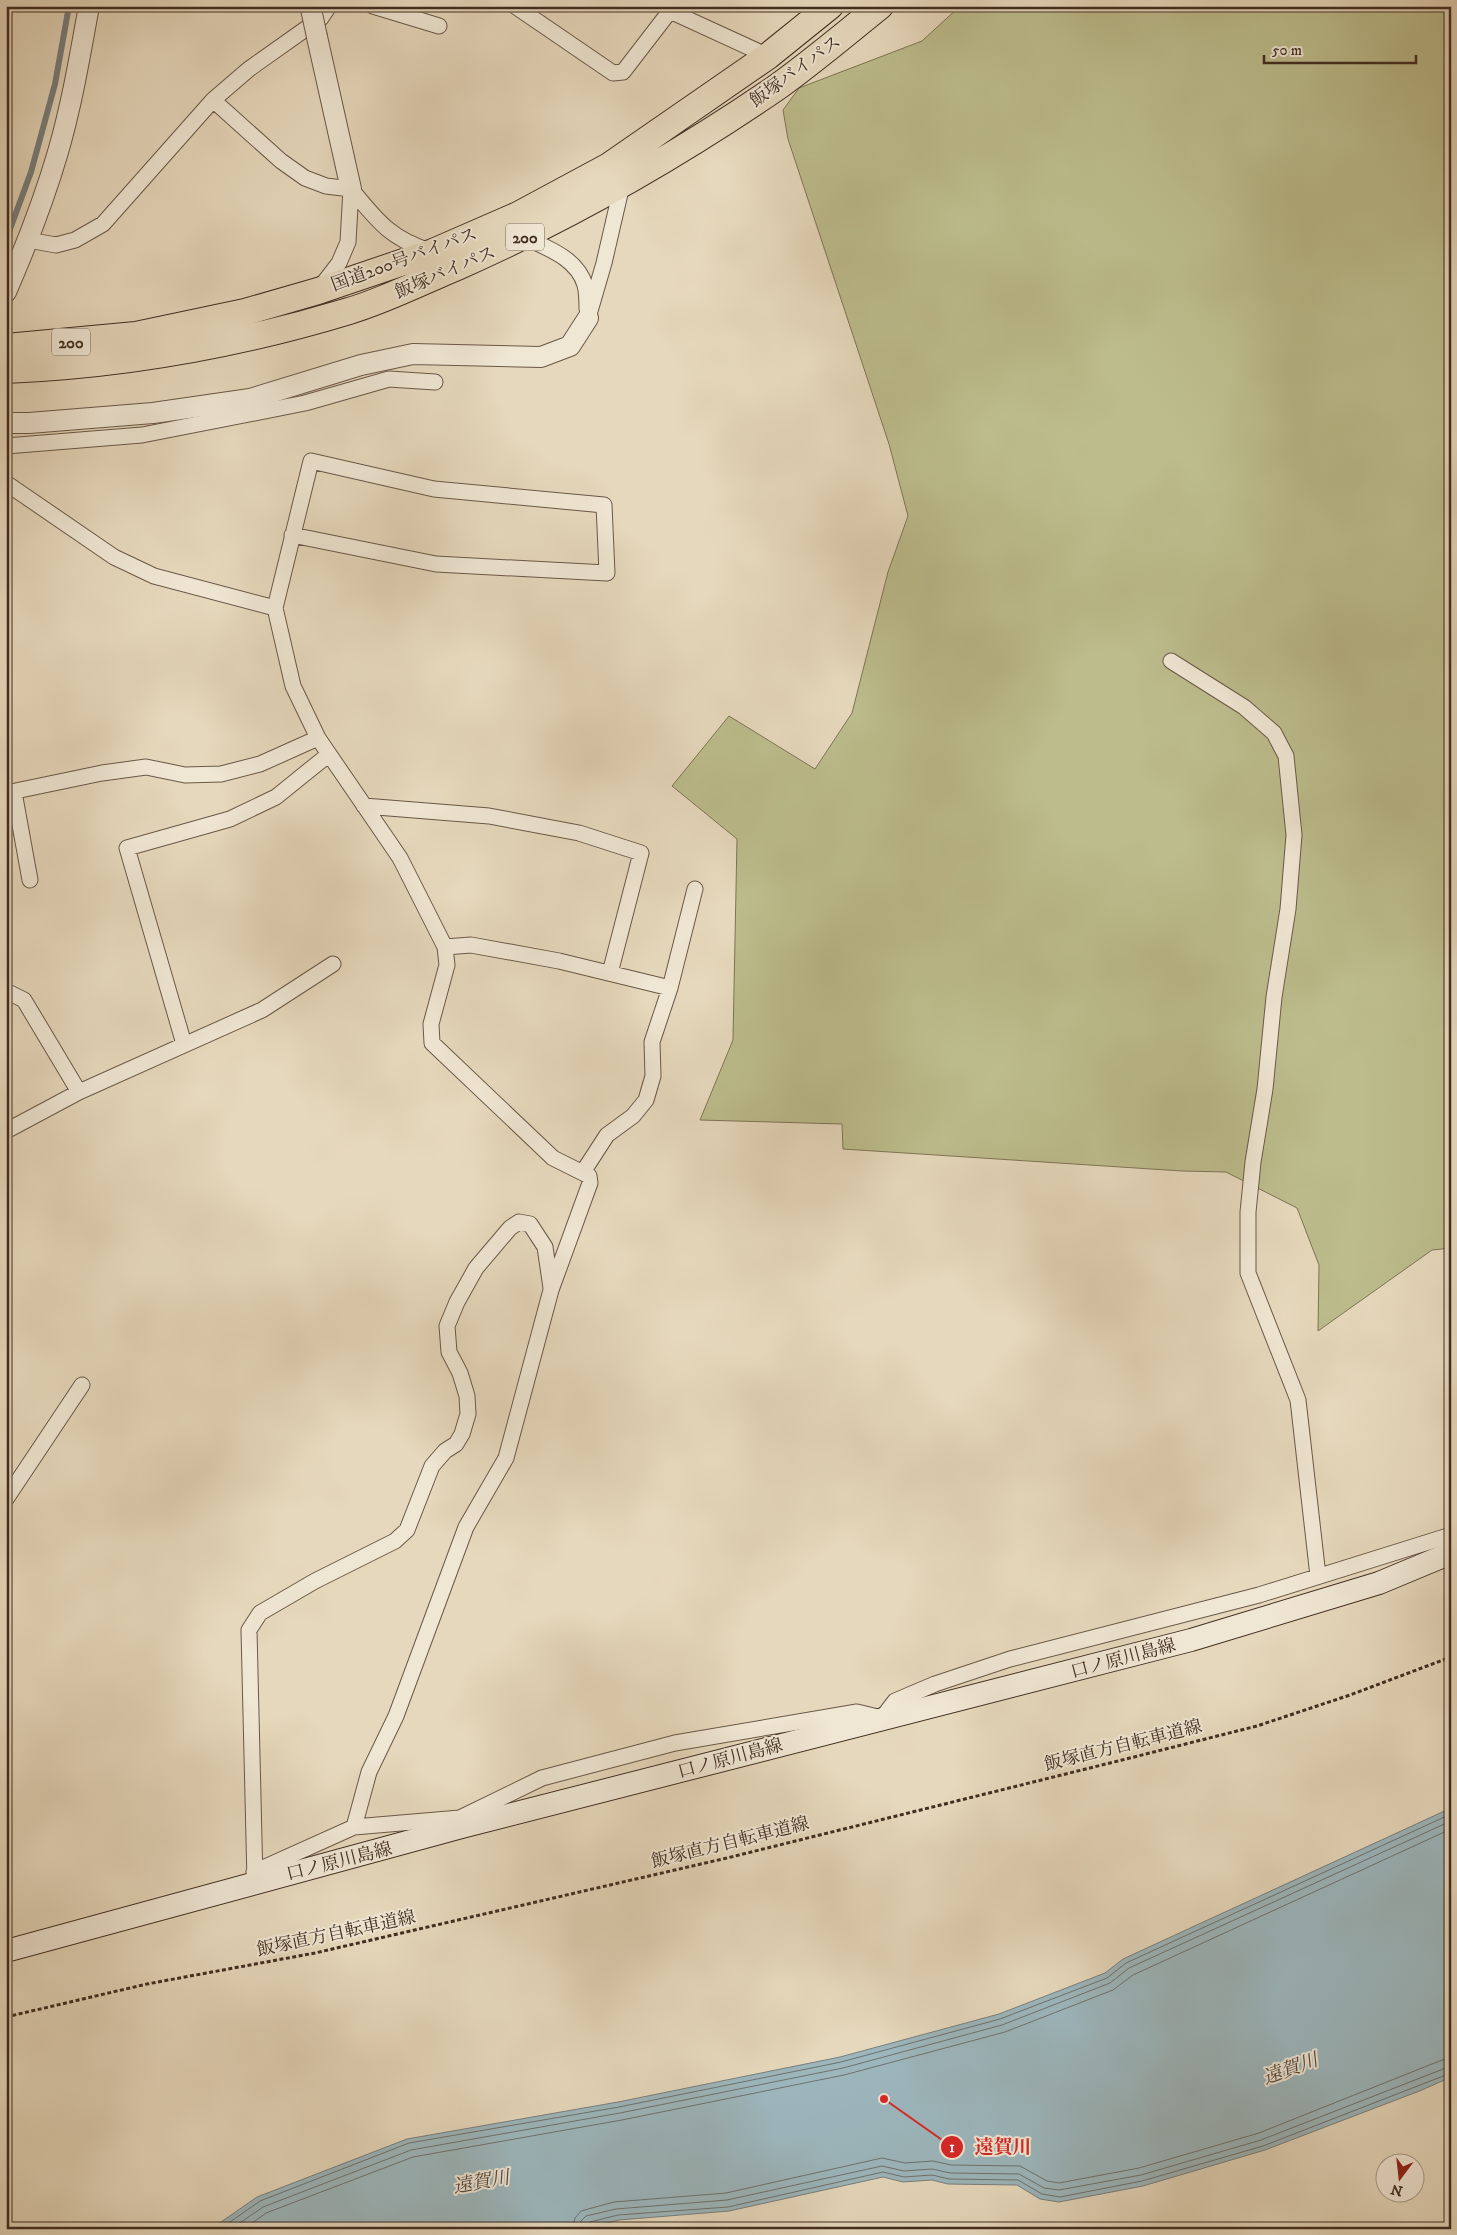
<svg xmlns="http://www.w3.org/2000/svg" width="1457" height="2235" font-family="'IM FELL DW Pica','Noto Serif JP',serif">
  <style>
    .green { fill: #bcbc8c; stroke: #7e7456 }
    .water { fill: #9cb6bc; stroke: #787f7e }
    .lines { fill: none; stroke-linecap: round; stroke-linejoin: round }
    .shore { stroke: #6e726e; stroke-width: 1 }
    .stream { stroke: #787f7e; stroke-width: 6 }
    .minor-casing { stroke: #6a5848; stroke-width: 17 }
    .tertiary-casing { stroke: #6a5848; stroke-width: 22 }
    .secondary-casing { stroke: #412d21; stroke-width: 24 }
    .trunk-casing { stroke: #412d21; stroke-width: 28 }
    .path { stroke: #412d21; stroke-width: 3; stroke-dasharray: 4 2.5; stroke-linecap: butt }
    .minor { stroke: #efe6d3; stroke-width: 15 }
    .tertiary { stroke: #efe6d3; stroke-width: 20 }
    .secondary { stroke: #efe6d3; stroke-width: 22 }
    .trunk { stroke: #e6d8bc; stroke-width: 26 }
    .tertiary-bridge-casing { stroke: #6a5848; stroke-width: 22; stroke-linecap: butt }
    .tertiary-bridge { stroke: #efe6d3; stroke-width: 20 }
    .labels { text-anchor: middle; stroke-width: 4; stroke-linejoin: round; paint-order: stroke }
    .shield { fill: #efe6d3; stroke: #756456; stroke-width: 1 }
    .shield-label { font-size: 16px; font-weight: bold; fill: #412d21 }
    .street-label { font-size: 18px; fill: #412d21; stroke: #efe6d3 }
    .water-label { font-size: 19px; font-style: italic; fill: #534840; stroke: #efe6d3 }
    .leader { fill: none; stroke: #d62828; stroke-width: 2 }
    .callout-dot { fill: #d62828; stroke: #efe6d3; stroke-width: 2 }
    .mark-label { font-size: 15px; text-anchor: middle; font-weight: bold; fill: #fff }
    .callout-label { font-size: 19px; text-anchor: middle; font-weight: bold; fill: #d62828; stroke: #efe6d3; stroke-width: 4; stroke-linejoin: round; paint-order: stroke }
  </style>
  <rect width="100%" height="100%" fill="#e6d8bc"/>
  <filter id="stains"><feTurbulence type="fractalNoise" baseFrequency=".004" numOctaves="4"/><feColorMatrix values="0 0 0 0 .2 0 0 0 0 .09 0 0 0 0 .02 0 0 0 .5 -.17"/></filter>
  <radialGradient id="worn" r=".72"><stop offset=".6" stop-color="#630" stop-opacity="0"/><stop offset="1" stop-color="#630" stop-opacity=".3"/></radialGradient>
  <!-- green -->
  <path class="green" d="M 960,6 L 1451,6 L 1451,1248 L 1432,1250 L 1318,1331 L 1319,1265 L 1297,1208 L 1226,1172 L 1182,1171 L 843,1149 L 842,1124 L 700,1120 L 733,1040 L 737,839 L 672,786 L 729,716 L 815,769 L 852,713 L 888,572 L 908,516 L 889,444 L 788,139 L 783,110 L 799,88 L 922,41 Z"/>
  <!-- water -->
  <path class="water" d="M 1451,1808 L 1451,2077 L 1422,2090 L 1265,2150 L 1143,2186 L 1059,2202 L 1040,2199 L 1017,2185 L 948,2184 L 932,2180 L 903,2182 L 883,2177 L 729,2211 L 619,2220 L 582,2229 L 211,2229 L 257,2197 L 407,2139 L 618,2102 L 840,2057 L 999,2014 L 1105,1973 L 1123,1959 Z"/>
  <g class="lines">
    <!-- shore -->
    <path class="shore" d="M 220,2229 L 260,2201 L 409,2143 L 619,2107 L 841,2062 L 1000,2019 L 1107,1978 L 1126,1963 L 1451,1814
      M 231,2229 L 263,2207 L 411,2150 L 620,2113 L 843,2068 L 1002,2025 L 1110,1983 L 1129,1968 L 1451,1821
      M 244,2229 L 266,2213 L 413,2157 L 622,2120 L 844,2075 L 1005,2032 L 1113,1990 L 1133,1975 L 1451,1829
      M 572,2229 L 575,2218 L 581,2211 L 614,2202 L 726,2193 L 882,2158 L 905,2163 L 933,2161 L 951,2165 L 1020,2166 L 1047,2181 L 1059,2183 L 1139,2168 L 1259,2133 L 1442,2060 L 1451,2059
      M 580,2229 L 581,2221 L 586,2216 L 616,2209 L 727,2200 L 882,2166 L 904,2171 L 932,2169 L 950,2173 L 1019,2174 L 1044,2188 L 1059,2190 L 1141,2175 L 1261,2140 L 1451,2066
      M 586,2229 L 590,2222 L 618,2215 L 728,2207 L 883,2172 L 904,2177 L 932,2175 L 949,2179 L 1018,2180 L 1042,2194 L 1060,2197 L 1142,2181 L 1263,2146 L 1451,2073"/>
    <!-- stream -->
    <path class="stream" d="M 6,240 L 31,172 L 55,84 L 69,6"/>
    <defs>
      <path id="minor" d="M 373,6 L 439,26
        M 515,6 L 613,73 L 623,72 L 670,11
        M 673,6 L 670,11 L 768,56
        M 213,100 L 281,161 L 305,178 L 326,186 L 351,189 C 377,220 389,238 430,251
        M 524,237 C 547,248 577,258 585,285 C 587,293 587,302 587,309
        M 28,240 L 56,245 L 75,240 L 103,224 L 213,100 L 249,69 L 321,18 L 329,6
        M 319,289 L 339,263 L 348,242 L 351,189
        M 588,318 L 604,263 L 622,185
        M 6,446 L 142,435 L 305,403 L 389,379 L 435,382
        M 6,483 L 114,557 L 154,576 L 275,608
        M 1171,661 L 1244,707 L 1274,733 L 1286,756 L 1294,835 L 1288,909 L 1274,997 L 1265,1089 L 1253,1162 L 1248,1212 L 1248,1273 L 1298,1400 L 1318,1576
        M 14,792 L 30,880
        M 6,793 L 102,773 L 146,767 L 185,775 L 221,774 L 260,764 L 318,738
        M 364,806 L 489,816 L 579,833 L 641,853 L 610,973
        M 445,947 L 471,945 L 559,961 L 670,988
        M 6,991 L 24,1000 L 79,1092 L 262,1010 L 333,964
        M 184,1044 L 127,848 L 230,819 L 276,797 L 328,755
        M 6,1131 L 79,1092
        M 583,1172 L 607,1135 L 633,1116 L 646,1100 L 653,1076 L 652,1042 L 670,988 L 695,889
        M 6,1499 L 82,1385
        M 354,1827 L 460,1818 L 542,1778 L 675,1743 L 857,1712 L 882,1718 L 895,1701 L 935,1684 L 1010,1659 L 1259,1595 L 1451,1535
        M 254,1872 L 354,1827 L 369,1772 L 396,1716 L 466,1527 L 506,1458 L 551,1290 L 590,1183 L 589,1176 L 553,1158 L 432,1043 L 431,1024 L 447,965 L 445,947 L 400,858 L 318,738 L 293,686 L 275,608 L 311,461 L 434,489 L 604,505 L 607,573 L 436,564 L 292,535
        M 255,1881 L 249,1630 L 260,1613 L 315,1581 L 395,1541 L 407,1530 L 432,1466 L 445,1451 L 456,1444 L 462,1434 L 468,1414 L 467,1396 L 460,1373 L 449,1352 L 447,1326 L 457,1302 L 476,1268 L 510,1228 L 519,1222 L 530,1224 L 545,1247 L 551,1288"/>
      <path id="tertiary" d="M 317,37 L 351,189
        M 6,292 C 26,246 44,200 58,152 C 72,104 80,55 89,6
        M 6,423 L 29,423 L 153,413 L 250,399 L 361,365 L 413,354 L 541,357 L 570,346 L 588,318"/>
      <path id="secondary" d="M 6,1951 L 462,1827 L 1191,1640 L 1379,1583 L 1451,1553"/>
      <path id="trunk" d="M 6,347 L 136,335 L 245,312 L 318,291 L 433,252 L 518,215 L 609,166 L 768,56 L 830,6
        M 6,370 C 123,365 237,345 349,311 C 386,300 421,282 457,267 C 568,218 673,158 773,90 C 810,64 845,34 880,6"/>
    </defs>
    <!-- minor casing -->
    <use href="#minor" class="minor-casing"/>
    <!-- tertiary casing -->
    <use href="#tertiary" class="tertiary-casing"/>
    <!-- secondary casing -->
    <use href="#secondary" class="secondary-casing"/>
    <!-- trunk casing -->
    <use href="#trunk" class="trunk-casing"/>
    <!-- path -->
    <path class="path" d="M 6,2017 L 147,1984 L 315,1953 L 727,1858 L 1122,1760 L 1257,1726 L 1350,1695 L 1451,1657"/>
    <!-- minor -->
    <use href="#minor" class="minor"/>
    <!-- tertiary -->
    <use href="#tertiary" class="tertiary"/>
    <!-- secondary -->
    <use href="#secondary" class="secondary"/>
    <!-- trunk -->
    <use href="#trunk" class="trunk"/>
    <defs>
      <path id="tertiary-bridge" d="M 311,9 L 317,37"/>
    </defs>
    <!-- tertiary-bridge casing -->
    <use href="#tertiary-bridge" class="tertiary-bridge-casing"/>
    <!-- tertiary-bridge -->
    <use href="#tertiary-bridge" class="tertiary-bridge"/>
  </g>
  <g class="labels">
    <!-- shield labels -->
    <g class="shield">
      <rect x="506" y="223.5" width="38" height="27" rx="4"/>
      <rect x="52" y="328.5" width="38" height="27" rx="4"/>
    </g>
    <g class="shield-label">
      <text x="525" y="243">200</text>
      <text x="71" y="348">200</text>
    </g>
    <!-- street labels -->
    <g class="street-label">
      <text transform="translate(795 71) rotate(-36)" y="6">飯塚バイパス</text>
      <text transform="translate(404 259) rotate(-20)" y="6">国道200号バイパス</text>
      <text transform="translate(445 272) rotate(-23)" y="6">飯塚バイパス</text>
      <text transform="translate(1123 1658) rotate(-15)" y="6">口ノ原川島線</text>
      <text transform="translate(1123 1745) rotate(-14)" y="6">飯塚直方自転車道線</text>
      <text transform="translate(730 1758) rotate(-15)" y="6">口ノ原川島線</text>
      <text transform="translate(730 1842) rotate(-14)" y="6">飯塚直方自転車道線</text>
      <text transform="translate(339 1861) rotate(-14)" y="6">口ノ原川島線</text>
      <text transform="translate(336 1933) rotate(-12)" y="6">飯塚直方自転車道線</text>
    </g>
    <!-- water labels -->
    <g class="water-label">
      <text transform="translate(1290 2068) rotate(-20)" y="7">遠賀川</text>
      <text transform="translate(481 2181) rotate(-10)" y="7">遠賀川</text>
    </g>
  </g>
  <!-- callouts -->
  <path class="leader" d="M884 2099L952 2147"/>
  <g class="callout-dot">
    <circle cx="884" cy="2099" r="5"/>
    <circle cx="952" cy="2147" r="12"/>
  </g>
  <g class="mark-label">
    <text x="952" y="2152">1</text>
  </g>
  <g class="callout-label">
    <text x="1003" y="2153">遠賀川</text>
  </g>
  <!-- margin -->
  <rect width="1457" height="2235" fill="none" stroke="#e6d8bc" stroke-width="25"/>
  <rect x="8" y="8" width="1442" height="2220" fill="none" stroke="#412d21" stroke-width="2.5"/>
  <rect x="12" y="12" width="1432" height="2210" fill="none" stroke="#412d21"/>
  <!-- north arrow -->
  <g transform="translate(1400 2178) rotate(195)"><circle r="24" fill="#efe6d3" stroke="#a99c8c"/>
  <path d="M0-4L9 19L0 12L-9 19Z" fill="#8f2418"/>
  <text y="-8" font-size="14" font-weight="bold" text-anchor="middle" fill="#412d21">N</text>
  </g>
  <!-- scale -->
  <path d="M1264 55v8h152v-8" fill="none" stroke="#412d21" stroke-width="2.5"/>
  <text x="1272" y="55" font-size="15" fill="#412d21" stroke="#efe6d3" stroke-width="4" paint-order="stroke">50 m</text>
  <rect width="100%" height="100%" filter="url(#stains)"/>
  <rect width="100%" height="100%" fill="url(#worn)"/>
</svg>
